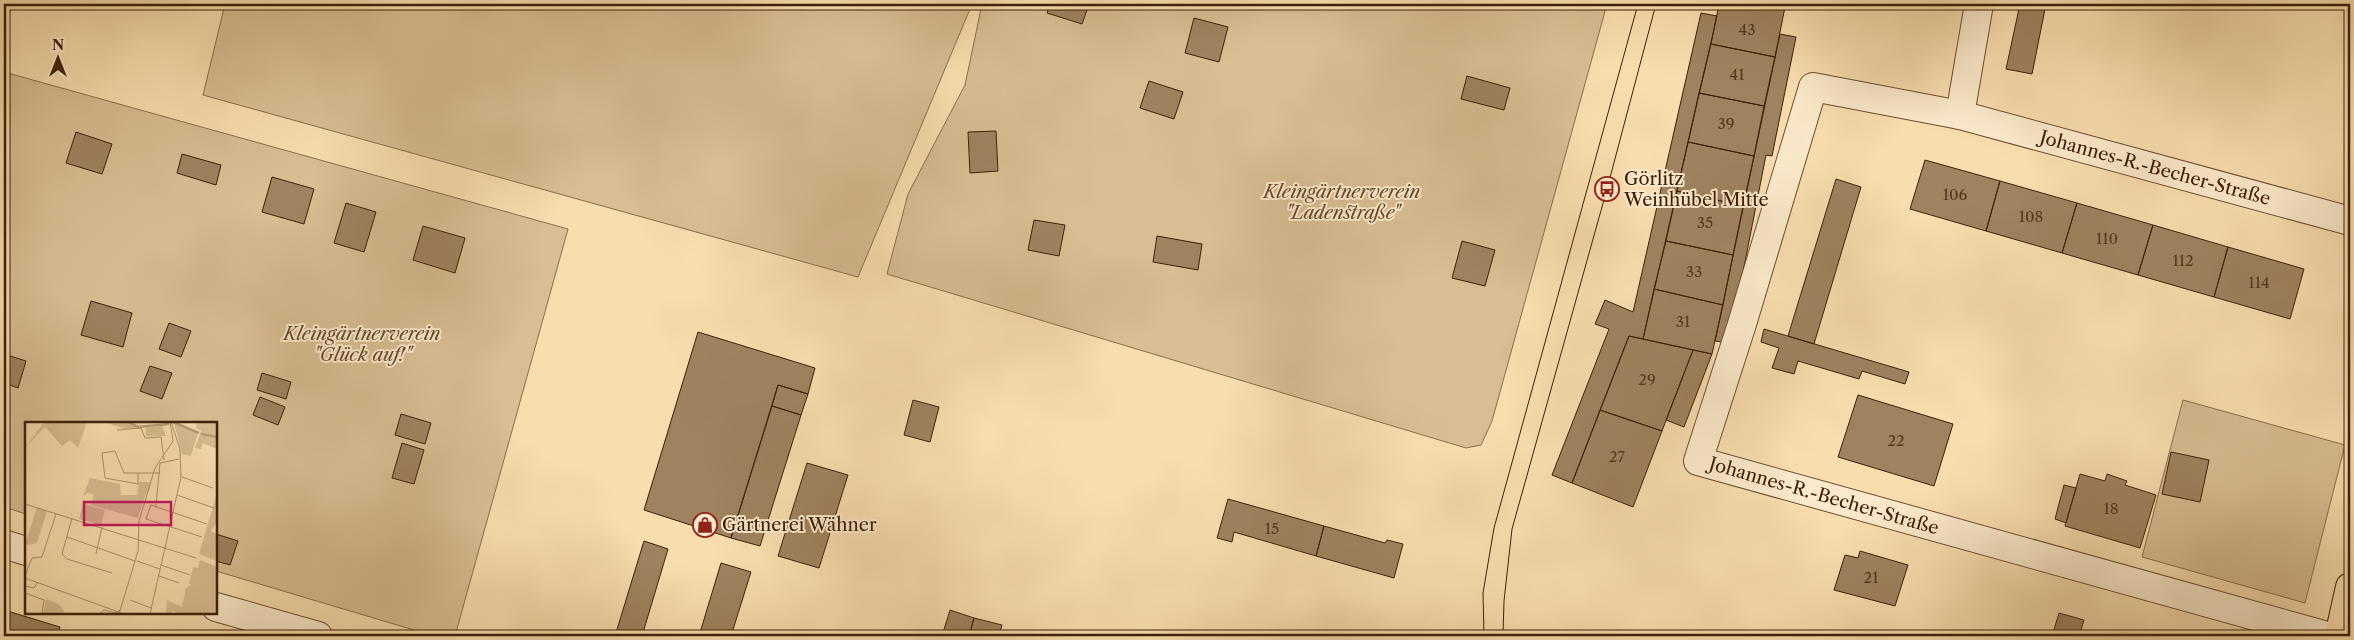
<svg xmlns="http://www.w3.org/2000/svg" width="2354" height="640" font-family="'Libre Caslon Text',serif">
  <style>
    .green { fill: #d9bd93; stroke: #8c6e4e }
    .building { fill: #9f825f; stroke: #3e2008 }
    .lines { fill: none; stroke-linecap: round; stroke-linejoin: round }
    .minor-casing { stroke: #6d4f32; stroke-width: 30 }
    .major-casing { stroke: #3e2008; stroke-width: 30 }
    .minor { stroke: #fbe9cb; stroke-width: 28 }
    .major { stroke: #f9ddaf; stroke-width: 28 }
    .tram { stroke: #3e2008; stroke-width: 1 }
    .labels { text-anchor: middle; stroke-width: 4; stroke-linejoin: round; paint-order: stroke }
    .number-label { font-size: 15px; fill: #56381e }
    .street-label { font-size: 18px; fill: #3e2008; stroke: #fbe9cb }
    .poi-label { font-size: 18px; fill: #3e2008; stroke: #fbe9cb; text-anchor: start }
    .park-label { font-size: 18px; font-style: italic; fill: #65472b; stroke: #fbe9cb }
    .inset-river { fill: none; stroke: #b99d76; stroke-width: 2.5 }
    .inset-road { fill: none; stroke: #ae916c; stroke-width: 1 }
    .view { fill: #c2185b; fill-opacity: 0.15; stroke: #c2185b; stroke-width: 2.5 }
    .inset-edge { fill: none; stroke: #3e2008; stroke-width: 2.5 }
  </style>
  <rect width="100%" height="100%" fill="#f9ddaf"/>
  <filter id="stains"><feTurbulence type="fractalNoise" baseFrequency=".004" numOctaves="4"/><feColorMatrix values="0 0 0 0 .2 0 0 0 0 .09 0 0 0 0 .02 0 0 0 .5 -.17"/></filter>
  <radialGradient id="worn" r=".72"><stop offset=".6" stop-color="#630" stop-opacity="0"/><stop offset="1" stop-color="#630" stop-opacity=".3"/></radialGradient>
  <!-- green -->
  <path class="green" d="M 225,4 L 961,4 L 970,9 L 858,277 L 203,95 Z
    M 982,4 L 1607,4 L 1492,421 L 1481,445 L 1466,448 L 887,274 L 908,194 L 965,85 Z
    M 4,72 L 568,229 L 455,636 L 434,636 L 216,571 L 216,424 L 26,424 L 26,514 L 4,507 Z
    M 2183,400 L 2345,445 L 2305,603 L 2142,557 Z"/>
  <!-- building -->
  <path class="building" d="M 1050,4 L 1089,4 L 1082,24 L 1047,13 Z
    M 1719,4 L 1769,4 L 1785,7 L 1775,57 L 1711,44 Z
    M 2020,4 L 2046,4 L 2032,74 L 2006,69 Z
    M 1701,13 L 1717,16 L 1643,339 L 1629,336 L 1572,483 L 1552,475 L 1609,329 L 1595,324 L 1605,300 L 1633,312 Z
    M 1194,18 L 1228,27 L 1219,62 L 1185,53 Z
    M 1780,34 L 1796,37 L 1772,156 L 1766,155 L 1729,343 L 1715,341 Z
    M 1711,44 L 1775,57 L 1764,106 L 1699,93 Z
    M 1467,76 L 1510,88 L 1504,110 L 1461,99 Z
    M 1149,81 L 1183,92 L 1174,119 L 1140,108 Z
    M 1699,93 L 1764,106 L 1754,156 L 1688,142 Z
    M 996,131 L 998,171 L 970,173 L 968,132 Z
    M 76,132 L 112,144 L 102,174 L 66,163 Z
    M 1688,142 L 1754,156 L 1743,206 L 1677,191 Z
    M 182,154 L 221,165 L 216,185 L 177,173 Z
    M 1925,160 L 2000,181 L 1986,231 L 1910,209 Z
    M 272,177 L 314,189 L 304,224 L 262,212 Z
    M 1836,179 L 1861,187 L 1814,344 L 1788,336 Z
    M 2000,181 L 2077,203 L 2062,253 L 1986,231 Z
    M 1677,191 L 1743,206 L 1733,255 L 1666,241 Z
    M 346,203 L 376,212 L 364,252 L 334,243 Z
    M 2077,203 L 2153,225 L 2138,275 L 2062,253 Z
    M 1034,220 L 1065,225 L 1059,256 L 1028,250 Z
    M 2153,225 L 2228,247 L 2214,297 L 2138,275 Z
    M 423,226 L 465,238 L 455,273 L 413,260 Z
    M 1157,236 L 1202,244 L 1198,270 L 1153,262 Z
    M 1462,241 L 1495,250 L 1485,286 L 1452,278 Z
    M 1666,241 L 1733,255 L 1723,305 L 1654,289 Z
    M 2228,247 L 2304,269 L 2290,319 L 2214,297 Z
    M 1654,289 L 1723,305 L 1712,354 L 1643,339 Z
    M 91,301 L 132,313 L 123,347 L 81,335 Z
    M 169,323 L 191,331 L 181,357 L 159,349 Z
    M 1764,329 L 1909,372 L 1905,384 L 1862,371 L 1859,379 L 1798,361 L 1794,374 L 1772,368 L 1779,348 L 1761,342 Z
    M 698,332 L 815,368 L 808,394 L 778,385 L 731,538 L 644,510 Z
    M 1629,336 L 1693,350 L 1662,431 L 1600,410 Z
    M 1693,350 L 1712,354 L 1684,427 L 1666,420 Z
    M 4,354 L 26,361 L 18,388 L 4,383 Z
    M 150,366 L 172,373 L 162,399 L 140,391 Z
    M 262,373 L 291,382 L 286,399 L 257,390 Z
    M 778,385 L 808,394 L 801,415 L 772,406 Z
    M 1858,395 L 1953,424 L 1934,486 L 1838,457 Z
    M 260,397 L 285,407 L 278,425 L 253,415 Z
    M 913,400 L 939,407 L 930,442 L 904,435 Z
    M 772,406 L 801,415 L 760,546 L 731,538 Z
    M 1600,410 L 1662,431 L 1633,507 L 1572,483 Z
    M 401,414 L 431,423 L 425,444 L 395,435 Z
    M 402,443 L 424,450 L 414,484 L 392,478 Z
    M 2171,452 L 2209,460 L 2200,502 L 2162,494 Z
    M 807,463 L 848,475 L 819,568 L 778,556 Z
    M 2080,474 L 2105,481 L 2107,474 L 2127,481 L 2125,485 L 2156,495 L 2140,548 L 2065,526 Z
    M 2064,485 L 2076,488 L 2066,523 L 2055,519 Z
    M 1228,499 L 1324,526 L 1316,556 L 1234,532 L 1232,542 L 1217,538 Z
    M 1324,526 L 1385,543 L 1387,540 L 1403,544 L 1394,578 L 1316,556 Z
    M 216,534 L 238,541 L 230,565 L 216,561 Z
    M 644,541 L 668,549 L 642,636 L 615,636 Z
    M 1860,551 L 1908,565 L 1895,606 L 1834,590 L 1845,555 L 1858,558 Z
    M 721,563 L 751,572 L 731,636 L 699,636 Z
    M 4,610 L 60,627 L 58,636 L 4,636 Z
    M 950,610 L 974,618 L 969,636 L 942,636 Z
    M 2059,613 L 2084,620 L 2079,636 L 2052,636 Z
    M 974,618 L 1002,625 L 999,636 L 969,636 Z"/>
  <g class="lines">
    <defs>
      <g id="minor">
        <path d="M 1960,115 L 1979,4"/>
        <path d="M 4,544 L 26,551"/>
        <path d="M 216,607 L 318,636"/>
        <path id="s1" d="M 2327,636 L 1698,461 L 1742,324 L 1813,87 L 1960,115 L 2350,221"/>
      </g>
      <path id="major" d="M 2339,636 L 2350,587"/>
    </defs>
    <!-- minor casing -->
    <use href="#minor" class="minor-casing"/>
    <!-- major casing -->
    <use href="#major" class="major-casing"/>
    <!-- minor -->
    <use href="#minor" class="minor"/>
    <!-- major -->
    <use href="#major" class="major"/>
    <!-- tram -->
    <path class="tram" d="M 1484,636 L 1483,593 L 1494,528 L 1638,4
      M 1503,636 L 1504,601 L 1512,529 L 1607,189 L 1656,4"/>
  </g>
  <!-- icons -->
  <defs>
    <symbol id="bus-ring" viewBox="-11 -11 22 22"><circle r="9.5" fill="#fbe9cb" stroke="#8f2418" stroke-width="1.5"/><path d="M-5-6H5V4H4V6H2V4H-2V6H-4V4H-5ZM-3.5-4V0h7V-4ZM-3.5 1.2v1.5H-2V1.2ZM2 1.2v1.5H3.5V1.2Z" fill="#8f2418"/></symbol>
    <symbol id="shop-ring" viewBox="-11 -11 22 22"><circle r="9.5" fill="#fbe9cb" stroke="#8f2418" stroke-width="1.5"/><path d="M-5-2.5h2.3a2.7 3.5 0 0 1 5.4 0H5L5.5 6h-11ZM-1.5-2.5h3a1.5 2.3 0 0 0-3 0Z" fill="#8f2418"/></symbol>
  </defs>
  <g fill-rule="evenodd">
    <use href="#bus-ring" x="1593" y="175" width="28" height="28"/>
    <use href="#shop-ring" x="691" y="511" width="28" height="28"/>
  </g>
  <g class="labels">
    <!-- number labels -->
    <g class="number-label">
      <text x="1747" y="35">43</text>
      <text x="1737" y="80">41</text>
      <text x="1726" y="129">39</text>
      <text x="1955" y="200">106</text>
      <text x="2031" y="222">108</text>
      <text x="1705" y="228">35</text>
      <text x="2107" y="244">110</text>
      <text x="2183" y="266">112</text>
      <text x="1694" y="277">33</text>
      <text x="2259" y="288">114</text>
      <text x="1683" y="327">31</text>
      <text x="1647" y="385">29</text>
      <text x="1896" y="446">22</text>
      <text x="1617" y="462">27</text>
      <text x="2111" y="514">18</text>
      <text x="1272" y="534">15</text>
      <text x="1871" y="583">21</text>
    </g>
    <!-- street labels -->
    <g class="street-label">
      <text dy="6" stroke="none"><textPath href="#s1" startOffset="1396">Johannes-R.-Becher-Straße</textPath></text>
      <text transform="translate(1824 496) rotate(16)" y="6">Johannes-R.-Becher-Straße</text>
    </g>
    <!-- poi labels -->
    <g class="poi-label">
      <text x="1624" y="185">Görlitz<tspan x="1624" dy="21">Weinhübel Mitte</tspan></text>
      <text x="722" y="531">Gärtnerei Wähner</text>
    </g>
    <!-- park labels -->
    <g class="park-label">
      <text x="1342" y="198">Kleingärtnerverein<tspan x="1342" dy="21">"Ladenstraße"</tspan></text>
      <text x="362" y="340">Kleingärtnerverein<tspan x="362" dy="21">"Glück auf!"</tspan></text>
    </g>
  </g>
  <!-- overview -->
  <g transform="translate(25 422)">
    <rect width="192" height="192" fill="#f9ddaf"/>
    <path d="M 19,0 L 62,0 L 53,26 L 45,18 L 37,24 L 20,5 L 0,26 ZM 79,0 L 106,0 L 117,5 L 100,7 ZM 172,0 L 192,0 L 192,27 L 178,21 L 176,27 L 170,26 L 176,9 L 171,6 ZM 149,1 L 173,11 L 166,34 L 157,32 ZM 137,4 L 141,14 L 121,14 L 121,6 ZM 65,56 L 95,62 L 96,73 L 112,73 L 114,60 L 125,60 L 113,96 L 66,83 L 69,72 L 62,71 L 58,74 ZM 192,71 L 192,100 L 186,109 L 192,112 L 192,137 L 189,138 L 174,132 ZM 58,82 L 80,88 L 76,103 L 54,97 ZM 12,86 L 22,89 L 12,121 L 3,123 L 0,122 ZM 175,138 L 192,145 L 192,192 L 156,192 L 156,189 L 156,192 L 147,189 L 146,192 L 141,192 L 142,178 L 157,185 L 161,166 L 166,163 L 164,161 L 168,145 L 173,146 ZM 21,177 L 33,182 L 39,188 L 38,192 L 18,192 Z" fill="#d9bd93"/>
    <path class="inset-river" d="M 103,0 L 113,5 L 144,2M 148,0 L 174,11M 176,12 L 193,15"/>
    <path class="inset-road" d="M 92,8 L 116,6 L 120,16 L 136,15 L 139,38M 113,51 L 113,62 L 80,56 L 77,31 L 90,29 L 99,51 L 135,51M 157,55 L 188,66M 123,69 L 130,46 L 148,19 L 145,0M 152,73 L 189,86M 0,82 L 171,136M 131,84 L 135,41 L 154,37M 47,96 L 37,132 L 42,137 L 87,151M 42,115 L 110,139M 177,115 L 121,97 L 126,83 L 182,102M 71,132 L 77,105M 112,139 L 135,147M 136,143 L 165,153M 0,154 L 7,136 L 17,135 L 31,92M 134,154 L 154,161M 0,156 L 99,192M 0,164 L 9,166 L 12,161M 0,171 L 19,178 L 17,192M 105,178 L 126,186M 74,192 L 79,188 L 91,191 L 96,187M 94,192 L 113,129 L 114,99 L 125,63M 125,192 L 156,55 L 155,27 L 146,0"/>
    <path class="view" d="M 59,80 L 146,80 L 146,103 L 59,103 Z"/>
    <rect width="192" height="192" class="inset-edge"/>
  </g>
  <!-- margin -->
  <rect width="2354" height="640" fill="none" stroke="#f9ddaf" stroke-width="20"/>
  <rect x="5" y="5" width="2344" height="630" fill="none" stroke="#3e2008" stroke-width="2.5"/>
  <rect x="10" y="10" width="2334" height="620" fill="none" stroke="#3e2008"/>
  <!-- north arrow -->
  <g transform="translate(58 58)" stroke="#fbe9cb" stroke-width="4" paint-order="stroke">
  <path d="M0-4L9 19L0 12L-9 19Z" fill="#3e2008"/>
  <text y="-8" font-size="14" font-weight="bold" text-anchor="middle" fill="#3e2008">N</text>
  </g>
  <rect width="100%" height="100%" filter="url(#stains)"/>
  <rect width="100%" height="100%" fill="url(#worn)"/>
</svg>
